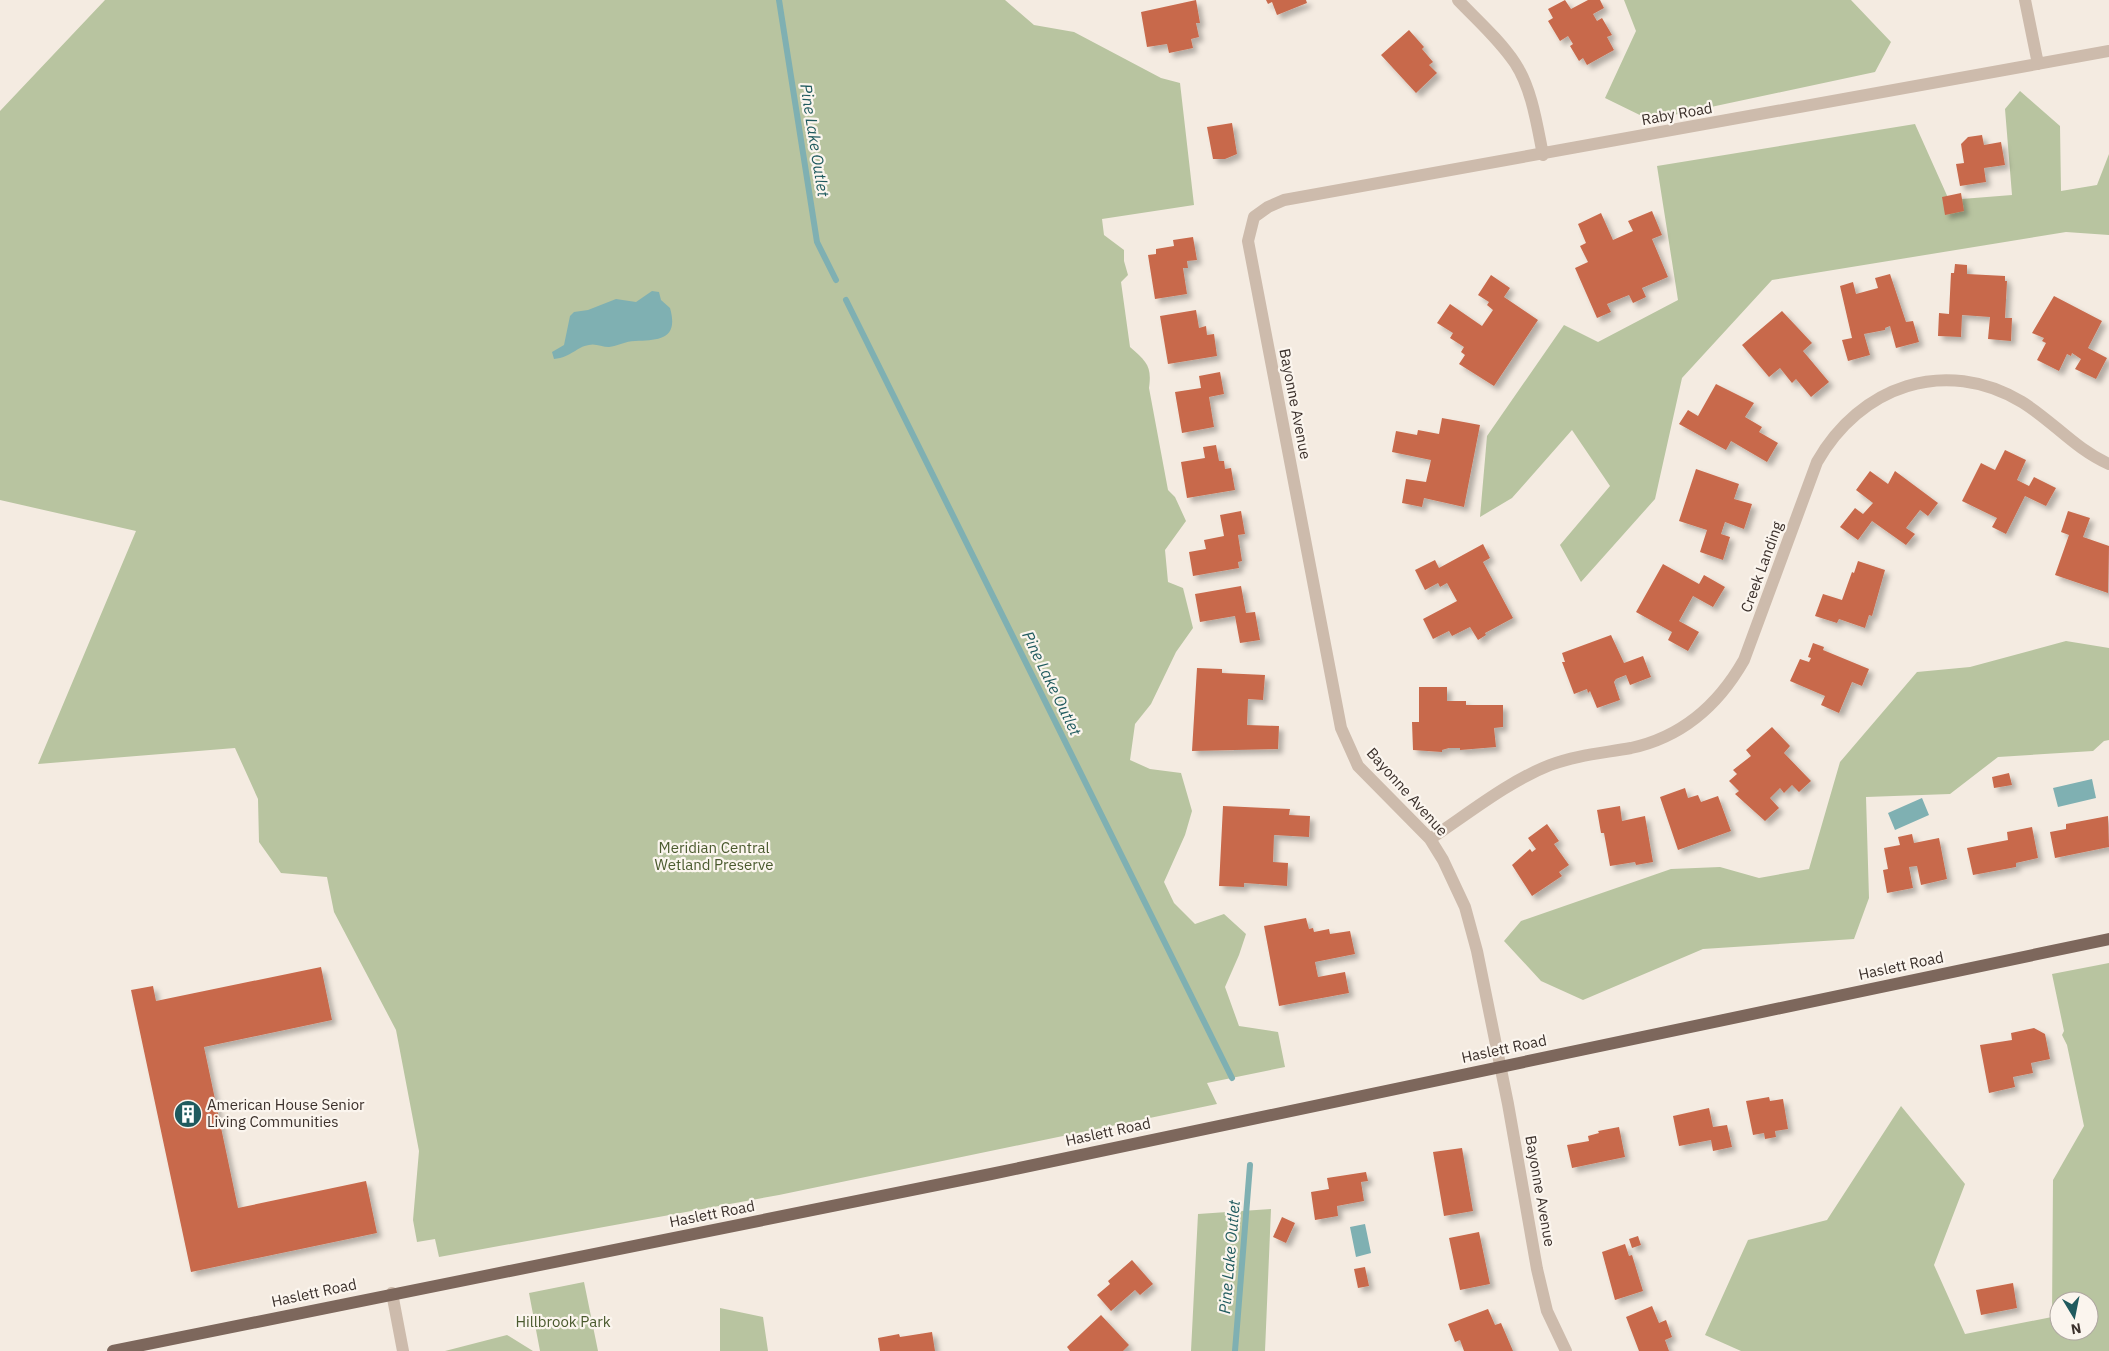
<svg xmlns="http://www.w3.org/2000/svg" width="2109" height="1351" font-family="'IBM Plex Sans',sans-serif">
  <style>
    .green { fill: #b8c4a0; fill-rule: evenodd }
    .water { fill: #7fb0b2 }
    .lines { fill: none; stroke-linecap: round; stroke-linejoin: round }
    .stream { stroke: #7fb0b2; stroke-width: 6 }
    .building { fill: #c8694b; filter: url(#shadow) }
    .minor { stroke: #cdbbac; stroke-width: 12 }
    .major { stroke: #7d675c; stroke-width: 12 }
    .labels { text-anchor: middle; stroke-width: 4.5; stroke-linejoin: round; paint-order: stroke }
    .street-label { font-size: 15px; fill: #3b302b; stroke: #fbf5ee }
    .park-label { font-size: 15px; fill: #4a5a2e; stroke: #fbf5ee }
    .poi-label { font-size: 15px; fill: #3b302b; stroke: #fbf5ee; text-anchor: start }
    .water-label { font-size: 16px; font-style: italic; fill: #1f5a5e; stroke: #fbf5ee }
  </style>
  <defs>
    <filter id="shadow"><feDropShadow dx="4.5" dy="4.5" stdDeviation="2.5" flood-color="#0004"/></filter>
  </defs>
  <rect width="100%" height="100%" fill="#f4ebe1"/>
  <!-- green -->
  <path class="green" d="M 105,0 L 1005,0 L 1034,25 L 1074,32 L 1161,78 L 1180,83 L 1194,205 L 1102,219 L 1104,235 L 1124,250 L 1124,261 L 1128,275 L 1121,282 L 1130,347 C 1147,362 1152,366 1149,388 L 1168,490 L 1175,497 L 1186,521 L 1165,550 L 1168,582 L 1183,588 L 1193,628 L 1176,652 L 1151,704 L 1135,724 L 1130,760 L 1150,769 L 1181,773 L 1192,811 L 1185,835 L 1164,882 L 1174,903 L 1195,924 L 1224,914 L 1246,934 L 1239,955 L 1225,987 L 1239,1026 L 1278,1032 L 1285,1067 L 1207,1083 L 1217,1104 L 779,1195 L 439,1257 L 435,1239 L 417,1242 L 413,1220 L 419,1151 L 396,1030 L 334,912 L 327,877 L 281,873 L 259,842 L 258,799 L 235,748 L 38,764 L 136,531 L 0,500 L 0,111 Z
    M 1624,0 L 1851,0 L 1891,42 L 1875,72 L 1650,120 L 1605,98 L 1636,31 Z
    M 2020,91 L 2060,126 L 2061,191 L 2097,185 L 2109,154 L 2109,235 L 2066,232 L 1772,280 L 1682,378 L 1655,499 L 1581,582 L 1560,545 L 1610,486 L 1572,430 L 1512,498 L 1480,517 L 1487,436 L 1564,325 L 1598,342 L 1678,300 L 1657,166 L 1915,124 L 1949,200 L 2012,195 L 2005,109 Z
    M 2066,641 L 2109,648 L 2109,740 L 2104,741 L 2093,751 L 1998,757 L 1950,794 L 1866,797 L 1869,898 L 1854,939 L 1703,949 L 1583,1000 L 1541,981 L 1504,941 L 1521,921 L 1671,869 L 1720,867 L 1759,878 L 1809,869 L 1840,762 L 1917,672 L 1970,667 Z
    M 2109,963 L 2109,1351 L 1741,1351 L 1705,1335 L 1748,1240 L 1827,1220 L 1901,1106 L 1965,1184 L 1934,1265 L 1965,1334 L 2052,1317 L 2053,1180 L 2084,1126 L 2067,1045 L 2062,1035 L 2064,1031 L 2052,974 ZM 2059,1301 L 2089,1301 L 2089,1331 L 2059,1331 Z
    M 1271,1209 L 1265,1351 L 1191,1351 L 1198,1214 Z
    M 584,1282 L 598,1351 L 540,1351 L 529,1293 Z
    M 720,1308 L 763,1317 L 768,1351 L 720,1351 Z
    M 507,1335 L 533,1351 L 445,1351 Z"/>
  <!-- water -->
  <path class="water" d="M 652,291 L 659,292 L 661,300 L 670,308 C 679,340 659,340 635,341 C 626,341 617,346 609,347 C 602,347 595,343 589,345 C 576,347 572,357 554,359 L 552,352 L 564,345 L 570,316 L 574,312 L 588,310 L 616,299 L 636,302 Z
    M 2092,779 L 2096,798 L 2058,807 L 2053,788 Z
    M 1922,798 L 1929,815 L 1895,830 L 1888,813 Z
    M 1365,1224 L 1371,1253 L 1356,1257 L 1350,1227 Z"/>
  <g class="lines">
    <!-- stream -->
    <path class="stream" d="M 779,0 L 817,242 L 836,280
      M 846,300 L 1232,1078
      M 1235,1351 L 1250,1165"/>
  </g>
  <!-- building -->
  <path class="building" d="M 1196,0 L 1200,23 L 1196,23 L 1199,37 L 1191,39 L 1193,48 L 1169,53 L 1167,44 L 1147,47 L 1141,12 Z
    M 1266,0 L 1306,0 L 1307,3 L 1277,15 L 1272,2 L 1268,4 Z
    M 1565,0 L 1571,9 L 1588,0 L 1600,0 L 1604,8 L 1593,14 L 1597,21 L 1602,18 L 1612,35 L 1607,37 L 1614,50 L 1587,65 L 1583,58 L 1579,61 L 1570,46 L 1573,44 L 1568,36 L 1560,41 L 1548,21 L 1553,18 L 1548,9 Z
    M 1409,30 L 1424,47 L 1422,49 L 1433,62 L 1429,65 L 1437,73 L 1416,93 L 1381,55 Z
    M 1232,123 L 1237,154 L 1225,159 L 1213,159 L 1207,127 Z
    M 1982,135 L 1984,145 L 2001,142 L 2005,165 L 1984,168 L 1986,182 L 1960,186 L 1956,164 L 1964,163 L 1961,144 L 1968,137 Z
    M 1961,193 L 1964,211 L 1945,215 L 1942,197 Z
    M 1652,211 L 1662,235 L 1652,239 L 1668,277 L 1642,288 L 1646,297 L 1633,303 L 1629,295 L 1607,304 L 1611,312 L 1597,318 L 1575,268 L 1588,262 L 1580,246 L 1586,243 L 1578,224 L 1601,213 L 1613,240 L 1633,231 L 1628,221 Z
    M 1193,237 L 1197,260 L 1187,261 L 1188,268 L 1183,268 L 1187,294 L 1155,299 L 1148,255 L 1156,254 L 1156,249 L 1174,246 L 1173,240 Z
    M 1955,264 L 1967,265 L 1967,274 L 2005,276 L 2005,281 L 2007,281 L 2005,318 L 2012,318 L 2011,341 L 1988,339 L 1990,317 L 1962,315 L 1961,337 L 1938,336 L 1939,313 L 1949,314 L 1951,273 L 1954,273 Z
    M 1890,274 L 1906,322 L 1913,321 L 1919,342 L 1896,348 L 1890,326 L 1885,328 L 1885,330 L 1864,334 L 1870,355 L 1848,361 L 1842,340 L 1852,338 L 1840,286 L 1853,282 L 1856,294 L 1878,288 L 1875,278 Z
    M 1491,275 L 1510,288 L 1504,297 L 1538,320 L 1494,386 L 1459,364 L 1465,355 L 1461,352 L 1464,347 L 1450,338 L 1453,333 L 1437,323 L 1450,304 L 1482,326 L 1493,310 L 1487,305 L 1489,302 L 1478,295 Z
    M 2054,296 L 2102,321 L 2088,348 L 2107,358 L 2096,379 L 2075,369 L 2081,359 L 2072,353 L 2071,356 L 2067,354 L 2059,371 L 2037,360 L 2046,343 L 2042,341 L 2044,338 L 2032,333 Z
    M 1196,310 L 1199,328 L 1206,326 L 1207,335 L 1214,334 L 1217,356 L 1168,364 L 1160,316 Z
    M 1782,311 L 1812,343 L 1803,351 L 1829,382 L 1811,397 L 1796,379 L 1792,383 L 1780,368 L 1769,377 L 1742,345 Z
    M 1220,372 L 1224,394 L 1209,397 L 1214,427 L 1182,433 L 1175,392 L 1201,388 L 1199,376 Z
    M 1716,384 L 1754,403 L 1745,417 L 1762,427 L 1759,432 L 1778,443 L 1767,462 L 1731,441 L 1726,450 L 1679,424 L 1688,410 L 1698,416 Z
    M 1442,418 L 1480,425 L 1464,507 L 1424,498 L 1422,507 L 1402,503 L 1406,479 L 1426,482 L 1431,460 L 1392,452 L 1396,431 L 1417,435 L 1418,430 L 1439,434 Z
    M 1216,445 L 1219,461 L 1224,461 L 1225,469 L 1231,468 L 1235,490 L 1187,498 L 1181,462 L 1205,458 L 1203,447 Z
    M 2005,450 L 2026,460 L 2017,480 L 2029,486 L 2034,477 L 2056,488 L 2046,506 L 2025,496 L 2006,534 L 1992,527 L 1997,518 L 1962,501 L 1981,463 L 1995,470 Z
    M 1696,469 L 1739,484 L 1734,499 L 1752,504 L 1744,529 L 1725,522 L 1721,534 L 1730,537 L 1723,560 L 1700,552 L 1707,530 L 1679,521 Z
    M 1870,471 L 1888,484 L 1895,471 L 1938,503 L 1928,516 L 1920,510 L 1906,528 L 1915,534 L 1906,545 L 1872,521 L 1858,540 L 1840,527 L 1855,508 L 1863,514 L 1873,503 L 1856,490 Z
    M 1241,511 L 1245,534 L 1238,535 L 1242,561 L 1238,562 L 1239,568 L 1193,576 L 1189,552 L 1206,549 L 1204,540 L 1224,536 L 1220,515 Z
    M 2068,511 L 2090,518 L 2083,537 L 2109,546 L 2108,593 L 2055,575 L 2069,535 L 2061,532 Z
    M 1483,544 L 1490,558 L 1483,562 L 1513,618 L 1485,633 L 1486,635 L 1478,640 L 1470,627 L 1452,636 L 1449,631 L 1433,639 L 1423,619 L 1457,601 L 1447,583 L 1440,587 L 1438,583 L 1425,590 L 1415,570 L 1435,560 L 1439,568 Z
    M 1858,561 L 1885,570 L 1872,616 L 1869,615 L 1865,628 L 1839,619 L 1837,623 L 1815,616 L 1823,594 L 1842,600 L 1852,572 L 1854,573 Z
    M 1663,564 L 1699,584 L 1704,575 L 1725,587 L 1713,607 L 1693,596 L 1679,621 L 1699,632 L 1688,651 L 1668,640 L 1672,632 L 1636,612 Z
    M 1241,586 L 1246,613 L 1255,612 L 1260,640 L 1240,643 L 1235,616 L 1200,622 L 1195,594 Z
    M 1611,635 L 1624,663 L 1643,656 L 1651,677 L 1630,685 L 1626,675 L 1616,679 L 1614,682 L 1620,700 L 1597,708 L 1590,691 L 1588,693 L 1587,689 L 1574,694 L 1562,662 L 1565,662 L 1562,653 Z
    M 1813,643 L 1824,647 L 1823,650 L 1869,669 L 1862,686 L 1852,682 L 1839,713 L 1821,705 L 1825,696 L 1790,681 L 1800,659 L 1809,662 L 1811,658 L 1808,657 Z
    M 1197,668 L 1222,669 L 1222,673 L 1265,675 L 1263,700 L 1248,699 L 1247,725 L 1279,726 L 1278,749 L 1192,751 Z
    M 1419,687 L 1447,687 L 1447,701 L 1466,701 L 1466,705 L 1503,705 L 1503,727 L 1494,728 L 1496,747 L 1460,750 L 1460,748 L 1449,748 L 1442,750 L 1442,752 L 1413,750 L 1412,722 L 1419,722 Z
    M 1772,727 L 1790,746 L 1784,753 L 1811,781 L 1799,792 L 1792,785 L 1784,793 L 1780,788 L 1770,798 L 1779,808 L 1765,821 L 1735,794 L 1739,791 L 1729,781 L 1737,774 L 1733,770 L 1751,756 L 1746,750 Z
    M 2009,773 L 2012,785 L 1994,788 L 1992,777 Z
    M 1685,788 L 1688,798 L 1698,795 L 1701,802 L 1718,796 L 1731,831 L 1678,850 L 1660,797 Z
    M 1223,806 L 1290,809 L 1289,815 L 1310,816 L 1309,837 L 1274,835 L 1273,862 L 1288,863 L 1287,886 L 1244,883 L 1244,887 L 1219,886 Z
    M 1620,806 L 1622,821 L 1645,816 L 1653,862 L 1636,865 L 1635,862 L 1610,866 L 1604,833 L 1601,833 L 1597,810 Z
    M 2108,816 L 2109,847 L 2055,858 L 2050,832 L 2066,829 L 2066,824 Z
    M 1547,824 L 1559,841 L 1554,844 L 1569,865 L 1559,872 L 1562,876 L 1532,896 L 1512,865 L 1530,849 L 1532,852 L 1536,849 L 1528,838 Z
    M 2032,827 L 2038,858 L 2016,863 L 2016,867 L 1973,875 L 1967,848 L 2008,840 L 2007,832 Z
    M 1912,834 L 1914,843 L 1939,838 L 1947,879 L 1921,885 L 1917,866 L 1909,867 L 1913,888 L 1887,893 L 1883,870 L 1888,869 L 1884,848 L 1900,845 L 1898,837 Z
    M 1306,918 L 1309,929 L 1313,928 L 1314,932 L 1329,929 L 1330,934 L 1350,931 L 1355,954 L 1315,962 L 1318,977 L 1345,972 L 1349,993 L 1279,1006 L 1264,926 Z
    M 321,967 L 332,1020 L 204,1047 L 238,1208 L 366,1181 L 377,1233 L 191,1272 L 131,990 L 153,986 L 156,1001 Z
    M 2034,1028 L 2045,1034 L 2050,1059 L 2031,1063 L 2033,1073 L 2013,1077 L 2015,1087 L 1989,1093 L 1980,1045 L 2012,1040 L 2011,1033 Z
    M 1769,1097 L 1770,1101 L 1783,1099 L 1788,1129 L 1775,1131 L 1776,1137 L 1765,1139 L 1764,1133 L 1753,1135 L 1746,1101 Z
    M 1709,1108 L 1713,1127 L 1727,1125 L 1732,1147 L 1713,1151 L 1711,1140 L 1679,1146 L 1673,1116 Z
    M 1619,1127 L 1625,1157 L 1572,1168 L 1567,1145 L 1589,1141 L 1588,1136 L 1599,1133 L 1598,1131 Z
    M 1462,1148 L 1473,1211 L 1444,1216 L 1433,1152 Z
    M 1366,1172 L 1368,1181 L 1361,1182 L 1364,1201 L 1337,1206 L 1338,1216 L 1315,1220 L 1311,1192 L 1329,1189 L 1327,1178 Z
    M 1282,1217 L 1295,1223 L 1286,1243 L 1273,1237 Z
    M 1479,1232 L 1490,1284 L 1460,1290 L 1449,1238 Z
    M 1638,1236 L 1641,1245 L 1632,1248 L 1629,1239 Z
    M 1625,1244 L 1629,1256 L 1632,1255 L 1643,1291 L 1615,1300 L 1602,1252 Z
    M 1132,1260 L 1153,1284 L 1140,1295 L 1135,1290 L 1111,1311 L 1097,1295 L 1110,1284 L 1108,1281 Z
    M 1365,1267 L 1369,1286 L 1358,1288 L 1354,1269 Z
    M 2013,1283 L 2017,1308 L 1981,1315 L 1976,1290 Z
    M 1652,1306 L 1659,1323 L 1666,1320 L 1672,1337 L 1665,1340 L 1669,1351 L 1639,1351 L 1626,1317 Z
    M 1488,1309 L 1495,1325 L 1501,1323 L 1513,1351 L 1464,1351 L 1460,1340 L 1455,1342 L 1448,1324 Z
    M 1101,1315 L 1129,1345 L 1123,1351 L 1070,1351 L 1067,1347 Z
    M 932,1332 L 935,1351 L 880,1351 L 878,1338 L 899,1334 L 900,1337 Z"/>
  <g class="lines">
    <!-- minor -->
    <path class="minor" d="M 1458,0 C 1477,20 1499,39 1515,63 C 1532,89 1537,125 1543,155
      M 2025,0 L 2038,64
      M 1430,839 C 1468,814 1507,782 1550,765 C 1576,755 1604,753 1631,748 C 1682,737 1719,704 1744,660 L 1817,462 C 1860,386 1945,356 2022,402 C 2053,421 2075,449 2109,464
      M 392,1293 L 403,1351
      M 1566,1351 L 1547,1311 L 1537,1269 L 1508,1104 L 1477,951 L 1465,907 L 1443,860 L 1430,839 L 1358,766 L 1341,728 L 1248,241 L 1254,217 L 1268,207 L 1284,200 L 2109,51"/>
    <!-- major -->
    <path class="major" d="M 113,1351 L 991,1174 L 2109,939"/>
  </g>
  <!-- icons -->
  <defs>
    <symbol id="building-disc" viewBox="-11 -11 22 22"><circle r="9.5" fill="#1f5a5e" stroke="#fbf5ee"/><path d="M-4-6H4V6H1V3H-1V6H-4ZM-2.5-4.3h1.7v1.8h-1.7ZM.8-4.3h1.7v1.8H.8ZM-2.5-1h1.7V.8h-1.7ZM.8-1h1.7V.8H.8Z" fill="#fff"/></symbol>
  </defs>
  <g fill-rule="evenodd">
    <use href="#building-disc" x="172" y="1098" width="32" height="32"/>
  </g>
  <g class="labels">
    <!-- street labels -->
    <g class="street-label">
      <text transform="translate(1677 114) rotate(-10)" y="5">Raby Road</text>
      <text transform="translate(1295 404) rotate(79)" y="5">Bayonne Avenue</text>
      <text transform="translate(1762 567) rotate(-70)" y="5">Creek Landing</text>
      <text transform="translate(1407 792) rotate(48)" y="5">Bayonne Avenue</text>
      <text transform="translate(1901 966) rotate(-12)" y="5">Haslett Road</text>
      <text transform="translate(1504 1049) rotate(-12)" y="5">Haslett Road</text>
      <text transform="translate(1108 1132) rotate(-12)" y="5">Haslett Road</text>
      <text transform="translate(1540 1191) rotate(80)" y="5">Bayonne Avenue</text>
      <text transform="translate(712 1214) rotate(-11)" y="5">Haslett Road</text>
      <text transform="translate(314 1293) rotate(-12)" y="5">Haslett Road</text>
    </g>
    <!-- park labels -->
    <g class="park-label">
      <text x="714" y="853">Meridian Central<tspan x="714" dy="17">Wetland Preserve</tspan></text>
      <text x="563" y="1327">Hillbrook Park</text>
    </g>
    <!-- poi labels -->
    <g class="poi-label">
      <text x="207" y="1110">American House Senior<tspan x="207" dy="17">Living Communities</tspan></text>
    </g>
    <!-- water labels -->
    <g class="water-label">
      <text transform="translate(815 140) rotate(81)" y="6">Pine Lake Outlet</text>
      <text transform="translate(1052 683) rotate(64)" y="6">Pine Lake Outlet</text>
      <text transform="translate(1229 1257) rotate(-85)" y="6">Pine Lake Outlet</text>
    </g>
  </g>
  <!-- north arrow -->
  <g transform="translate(2074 1316) rotate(170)"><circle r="24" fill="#fbf5ee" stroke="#aea6a0"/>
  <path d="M0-4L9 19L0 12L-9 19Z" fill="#1f5a5e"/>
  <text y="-8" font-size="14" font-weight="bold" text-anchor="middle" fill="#3b302b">N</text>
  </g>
</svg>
